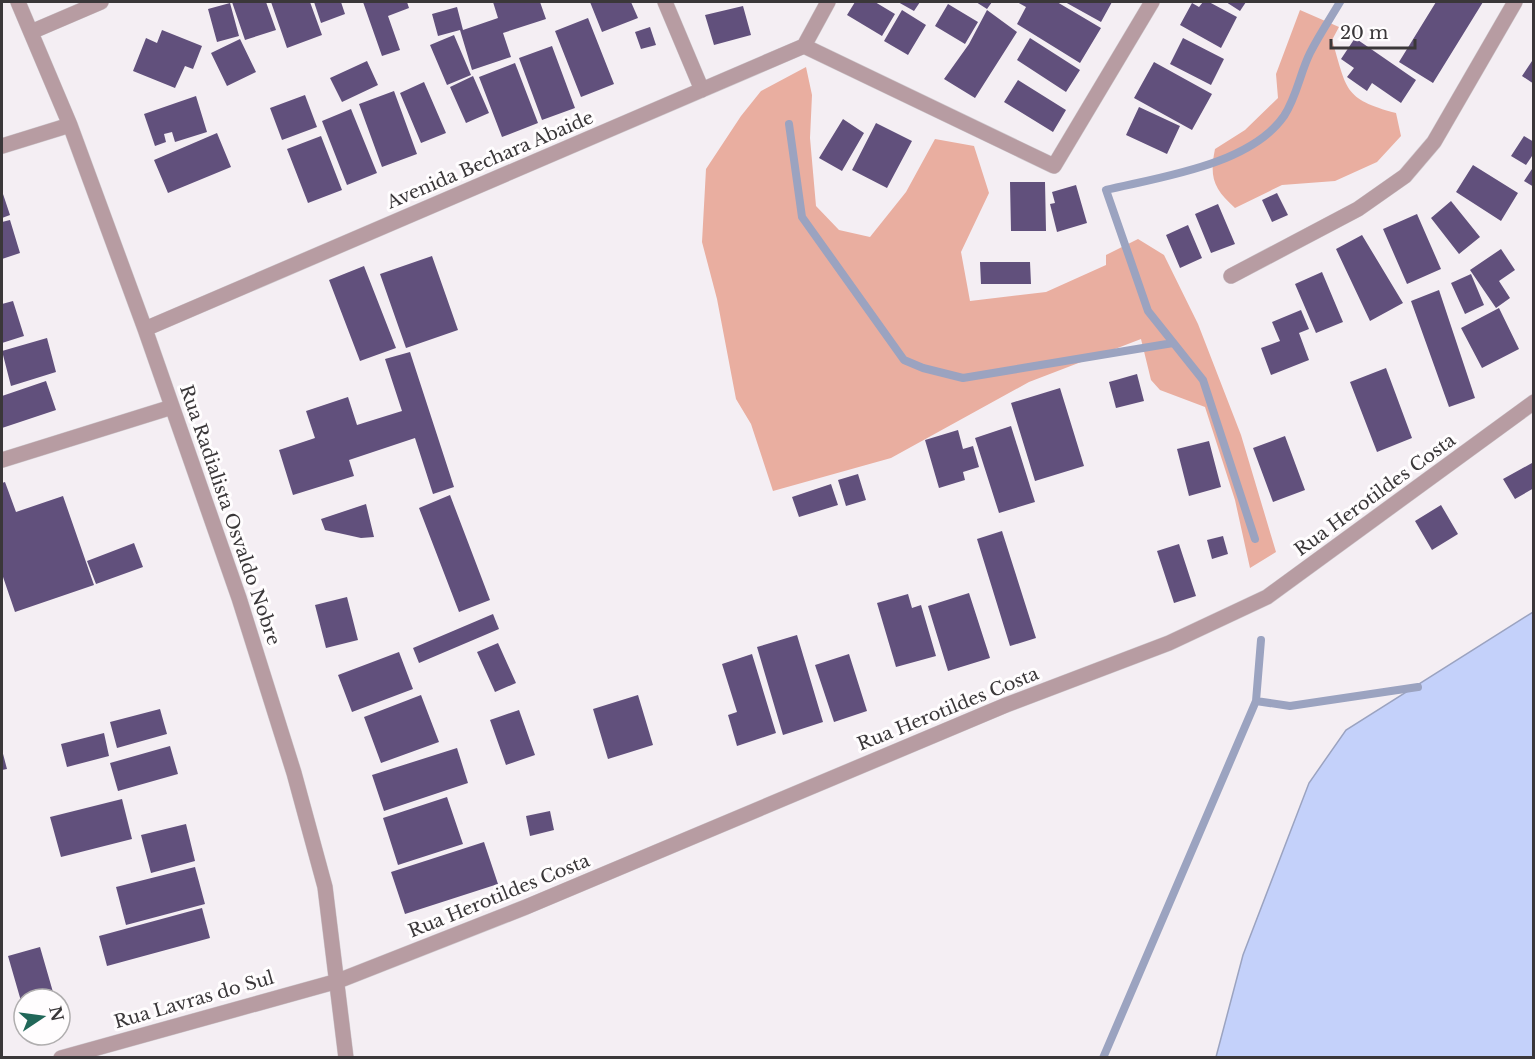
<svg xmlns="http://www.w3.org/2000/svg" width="1535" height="1059" font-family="'Libre Baskerville',serif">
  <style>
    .forest { fill: #e9aea0 }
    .water { fill: #c4d1fa; stroke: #9ba3c0; stroke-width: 1.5 }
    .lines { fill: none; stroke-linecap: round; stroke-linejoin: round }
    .stream { stroke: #9ba3c0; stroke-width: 8 }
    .building { fill: #61507c }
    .minor-casing { stroke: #cfc9ce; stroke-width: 16 }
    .minor { stroke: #b79ca2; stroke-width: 15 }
    .labels { text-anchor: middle; stroke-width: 6; stroke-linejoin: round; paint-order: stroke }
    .street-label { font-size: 18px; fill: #3a3739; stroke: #fffdfe }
  </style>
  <rect width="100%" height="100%" fill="#f4eef3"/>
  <!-- forest -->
  <path class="forest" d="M 1300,10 L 1339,27 L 1332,40 C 1347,89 1343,99 1396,113 L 1401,136 L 1377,162 L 1335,181 L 1282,185 L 1235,208 C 1214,189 1209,178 1215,149 L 1245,130 L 1278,98 L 1276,74 Z
    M 806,67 L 812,95 L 810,138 L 816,206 L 839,230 L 870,237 L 906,192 L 935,139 L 974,146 L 989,193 L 961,252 L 970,301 L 1046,292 L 1106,265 L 1106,255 L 1138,239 L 1164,255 L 1198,324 L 1241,435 L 1276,552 L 1250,568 L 1235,500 L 1205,407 L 1160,390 L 1151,380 L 1141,339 L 1029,382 L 891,458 L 773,491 L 751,424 L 736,399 L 717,299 L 702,242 L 706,169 L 741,116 L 761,91 Z"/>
  <!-- water -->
  <path class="water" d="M 1533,612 L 1533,1057 L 1216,1057 L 1243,955 L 1309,783 L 1346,730 Z"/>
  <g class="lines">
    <!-- stream -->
    <path class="stream" d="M 789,124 L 802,217 L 904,360 L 923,368 L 963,378 L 1173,343
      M 1255,539 L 1203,380 L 1148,311 L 1106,190 C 1160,177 1250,165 1284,116 C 1297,96 1300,73 1310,53 C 1319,35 1330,19 1340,2
      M 1256,701 L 1290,706 L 1418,687
      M 1103,1058 L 1256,701 L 1261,640"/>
  </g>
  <!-- building -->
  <path class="building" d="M 232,2 L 266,2 L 276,30 L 245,40 Z
    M 271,2 L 310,2 L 322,35 L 287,48 Z
    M 314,2 L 341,2 L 345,14 L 321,23 Z
    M 363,2 L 407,2 L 409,8 L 388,16 L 400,50 L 382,56 Z
    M 493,2 L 540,2 L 546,19 L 503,33 L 511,57 L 472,70 L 460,30 L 438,36 L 432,14 L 457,7 L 463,30 L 498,18 Z
    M 590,2 L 631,2 L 638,18 L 602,32 Z
    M 855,2 L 875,2 L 895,14 L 882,36 L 847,15 Z
    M 898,2 L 920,2 L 914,11 Z
    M 976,2 L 992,2 L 987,9 Z
    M 1017,2 L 1057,2 L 1101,28 L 1080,63 L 1017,24 L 1026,7 Z
    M 1065,2 L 1112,2 L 1101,22 Z
    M 1203,2 L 1209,2 L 1237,17 L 1221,48 L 1180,25 L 1192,3 L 1199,7 Z
    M 1226,2 L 1246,2 L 1240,11 Z
    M 1436,2 L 1483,2 L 1433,83 L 1399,62 Z
    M 230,3 L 239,36 L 217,42 L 208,9 Z
    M 948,4 L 978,22 L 965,44 L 935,26 Z
    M 743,6 L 751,35 L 714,45 L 705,15 Z
    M 902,10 L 926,25 L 908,55 L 884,41 Z
    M 987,10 L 1017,32 L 975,98 L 944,79 L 969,44 Z
    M 588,18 L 614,84 L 581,97 L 555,31 Z
    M 650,27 L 656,45 L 641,49 L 635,32 Z
    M 162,30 L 202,46 L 193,69 L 185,66 L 175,88 L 133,71 L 146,38 L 157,43 Z
    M 454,35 L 471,75 L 447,85 L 430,45 Z
    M 1030,38 L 1080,70 L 1066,92 L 1017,60 Z
    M 1183,38 L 1224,59 L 1211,85 L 1170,64 Z
    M 1355,38 L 1416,80 L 1401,103 L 1372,83 L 1367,91 L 1347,77 L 1354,68 L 1341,59 Z
    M 240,39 L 256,72 L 227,86 L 211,53 Z
    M 552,46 L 575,108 L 542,120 L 519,58 Z
    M 1534,58 L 1534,84 L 1522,76 Z
    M 367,61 L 378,85 L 342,102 L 330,78 Z
    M 1154,62 L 1212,94 L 1192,130 L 1134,98 Z
    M 515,63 L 538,123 L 502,137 L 479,77 Z
    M 473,76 L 489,113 L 466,123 L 450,87 Z
    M 1018,80 L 1066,110 L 1053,132 L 1004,102 Z
    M 424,82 L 446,133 L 421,143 L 400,93 Z
    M 394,91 L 417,154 L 382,167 L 359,104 Z
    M 305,95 L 317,127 L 282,140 L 270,108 Z
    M 196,96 L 207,132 L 175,142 L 172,132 L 164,134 L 166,142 L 155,146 L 144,114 Z
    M 1139,107 L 1180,126 L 1167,154 L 1126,135 Z
    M 351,109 L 377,173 L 347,185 L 322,121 Z
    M 843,119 L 864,133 L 842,171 L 819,158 Z
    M 876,123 L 912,141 L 887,188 L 852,170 Z
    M 217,133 L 231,167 L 168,193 L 154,160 Z
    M 321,136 L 342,190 L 308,203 L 287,149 Z
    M 1524,136 L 1534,142 L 1534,153 L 1526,165 L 1511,156 Z
    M 1473,165 L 1518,193 L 1501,221 L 1456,192 Z
    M 1534,166 L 1534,187 L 1524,181 Z
    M 1010,182 L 1045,182 L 1046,231 L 1011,231 Z
    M 1076,185 L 1087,223 L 1057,232 L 1050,204 L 1055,203 L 1052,192 Z
    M 2,191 L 10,215 L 2,218 Z
    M 1277,193 L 1288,215 L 1272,222 L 1262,200 Z
    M 1451,201 L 1480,237 L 1459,254 L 1431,218 Z
    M 1218,204 L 1235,244 L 1211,253 L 1195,214 Z
    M 1417,214 L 1441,269 L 1407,284 L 1383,229 Z
    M 10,220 L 20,253 L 2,259 L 2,222 Z
    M 1188,225 L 1202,258 L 1180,268 L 1166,235 Z
    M 1362,235 L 1403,303 L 1370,321 L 1336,249 Z
    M 1501,249 L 1515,270 L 1499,281 L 1510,298 L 1496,308 L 1470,270 Z
    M 432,256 L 458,330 L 406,348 L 380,274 Z
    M 980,262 L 1030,262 L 1031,284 L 981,284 Z
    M 364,266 L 396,348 L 360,361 L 329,280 Z
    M 1322,272 L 1343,322 L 1316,333 L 1295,284 Z
    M 1471,274 L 1484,305 L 1465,314 L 1451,283 Z
    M 1439,290 L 1475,398 L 1449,407 L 1411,301 Z
    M 13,301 L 24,336 L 2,343 L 2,304 Z
    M 1499,308 L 1519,349 L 1482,368 L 1461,328 Z
    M 1301,310 L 1309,329 L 1299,333 L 1309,360 L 1271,375 L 1261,348 L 1280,341 L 1272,322 Z
    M 47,338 L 56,372 L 11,386 L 2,351 Z
    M 410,352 L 454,487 L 433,494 L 415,438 L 349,460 L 354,476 L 293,495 L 279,450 L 315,438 L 306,411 L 348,397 L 357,425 L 402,411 L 385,359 Z
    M 1386,368 L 1412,438 L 1377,452 L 1350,382 Z
    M 1137,374 L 1144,401 L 1116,408 L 1109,382 Z
    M 46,381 L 56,410 L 2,428 L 2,396 Z
    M 1060,388 L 1084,466 L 1035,481 L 1011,403 Z
    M 1011,426 L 1035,502 L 999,513 L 975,438 Z
    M 958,430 L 963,449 L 973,446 L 979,467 L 963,472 L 965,480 L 939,488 L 925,440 Z
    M 1285,436 L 1305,490 L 1273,502 L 1253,448 Z
    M 1209,441 L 1221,487 L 1189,496 L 1177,449 Z
    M 1532,463 L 1534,488 L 1515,499 L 1503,479 Z
    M 858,474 L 866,500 L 846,506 L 838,480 Z
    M 5,482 L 16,512 L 63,496 L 94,585 L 15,612 L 2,574 L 2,483 Z
    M 831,484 L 838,505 L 799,517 L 792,497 Z
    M 450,495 L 490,600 L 459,612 L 419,508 Z
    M 366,504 L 374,537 L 361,538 L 325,530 L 321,519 Z
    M 1441,505 L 1458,534 L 1432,550 L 1415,521 Z
    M 1002,531 L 1036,638 L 1010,646 L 977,539 Z
    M 1223,536 L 1228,554 L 1212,559 L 1207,540 Z
    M 134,543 L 143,567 L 96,584 L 87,561 Z
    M 1179,544 L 1196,596 L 1174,603 L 1157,551 Z
    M 969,593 L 990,658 L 948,671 L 928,606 Z
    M 908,594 L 912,608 L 921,605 L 936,656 L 896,667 L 877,603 Z
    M 347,597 L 358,640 L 326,648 L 315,605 Z
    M 493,614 L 499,629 L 419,663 L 413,648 Z
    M 797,635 L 823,722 L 783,735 L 757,647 Z
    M 498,643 L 516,683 L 495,692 L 477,652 Z
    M 399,652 L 413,689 L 352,712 L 338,675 Z
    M 752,654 L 776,733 L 737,746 L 728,715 L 737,712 L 722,664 Z
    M 849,654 L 867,711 L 834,722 L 815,665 Z
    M 421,695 L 439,742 L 381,763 L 364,717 Z
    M 638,695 L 653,745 L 608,759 L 593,709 Z
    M 160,709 L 167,734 L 117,748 L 110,722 Z
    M 519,710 L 535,755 L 506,765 L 490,720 Z
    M 104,733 L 109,756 L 67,767 L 61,744 Z
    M 170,746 L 178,774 L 118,791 L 110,763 Z
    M 457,748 L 468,783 L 384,811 L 372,775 Z
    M 2,750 L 7,769 L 2,770 Z
    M 447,797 L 463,844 L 398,865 L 383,818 Z
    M 122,799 L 132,839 L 61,857 L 50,817 Z
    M 550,811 L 554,830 L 530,836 L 526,816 Z
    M 186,824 L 195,861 L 151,873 L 141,835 Z
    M 484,842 L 498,884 L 405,914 L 391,872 Z
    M 195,867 L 205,904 L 126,925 L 116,887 Z
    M 202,908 L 210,938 L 107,966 L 99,936 Z
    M 40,947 L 55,999 L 24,999 L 23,1008 L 8,956 Z"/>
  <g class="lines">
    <defs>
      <path id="minor" d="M 18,2 L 70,125 L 145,329 L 239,598 L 294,773 L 325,887 L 346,1058
        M 665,2 L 702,90
        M 31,32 L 101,2
        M 804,46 L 1054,166 L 1152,2
        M 2,146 L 70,125
        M 1231,276 L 1358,209 L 1405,176 L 1434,142 L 1515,2
        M 145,329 L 804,46 L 828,2
        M 2,460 L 172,407
        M 61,1058 L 338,981 L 526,907 L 1006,705 L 1169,643 L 1267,597 L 1534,402"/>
    </defs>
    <!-- minor casing -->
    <use href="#minor" class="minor-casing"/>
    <!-- minor -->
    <use href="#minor" class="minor"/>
  </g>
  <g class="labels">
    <!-- street labels -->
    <g class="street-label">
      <text transform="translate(490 160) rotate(-23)" y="6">Avenida Bechara Abaide</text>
      <text transform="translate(1375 495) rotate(-36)" y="6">Rua Herotildes Costa</text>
      <text transform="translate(230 515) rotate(71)" y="6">Rua Radialista Osvaldo Nobre</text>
      <text transform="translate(948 709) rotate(-22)" y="6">Rua Herotildes Costa</text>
      <text transform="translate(499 896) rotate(-22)" y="6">Rua Herotildes Costa</text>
      <text transform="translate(194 1000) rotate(-16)" y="6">Rua Lavras do Sul</text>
    </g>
  </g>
  <!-- border -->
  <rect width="1535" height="1059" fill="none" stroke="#3a3739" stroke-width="6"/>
  <!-- north arrow -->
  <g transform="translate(42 1017) rotate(77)"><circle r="28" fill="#fffdfe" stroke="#b0aeaf" stroke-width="1.5"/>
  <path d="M0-4.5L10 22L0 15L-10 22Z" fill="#216759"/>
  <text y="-9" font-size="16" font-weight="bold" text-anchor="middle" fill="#3a3739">N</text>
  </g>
  <!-- scale -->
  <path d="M1331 39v9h84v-9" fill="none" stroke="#3a3739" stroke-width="3"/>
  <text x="1340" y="39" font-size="18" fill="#3a3739" stroke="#fffdfe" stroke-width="4.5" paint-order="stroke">20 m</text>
</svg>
